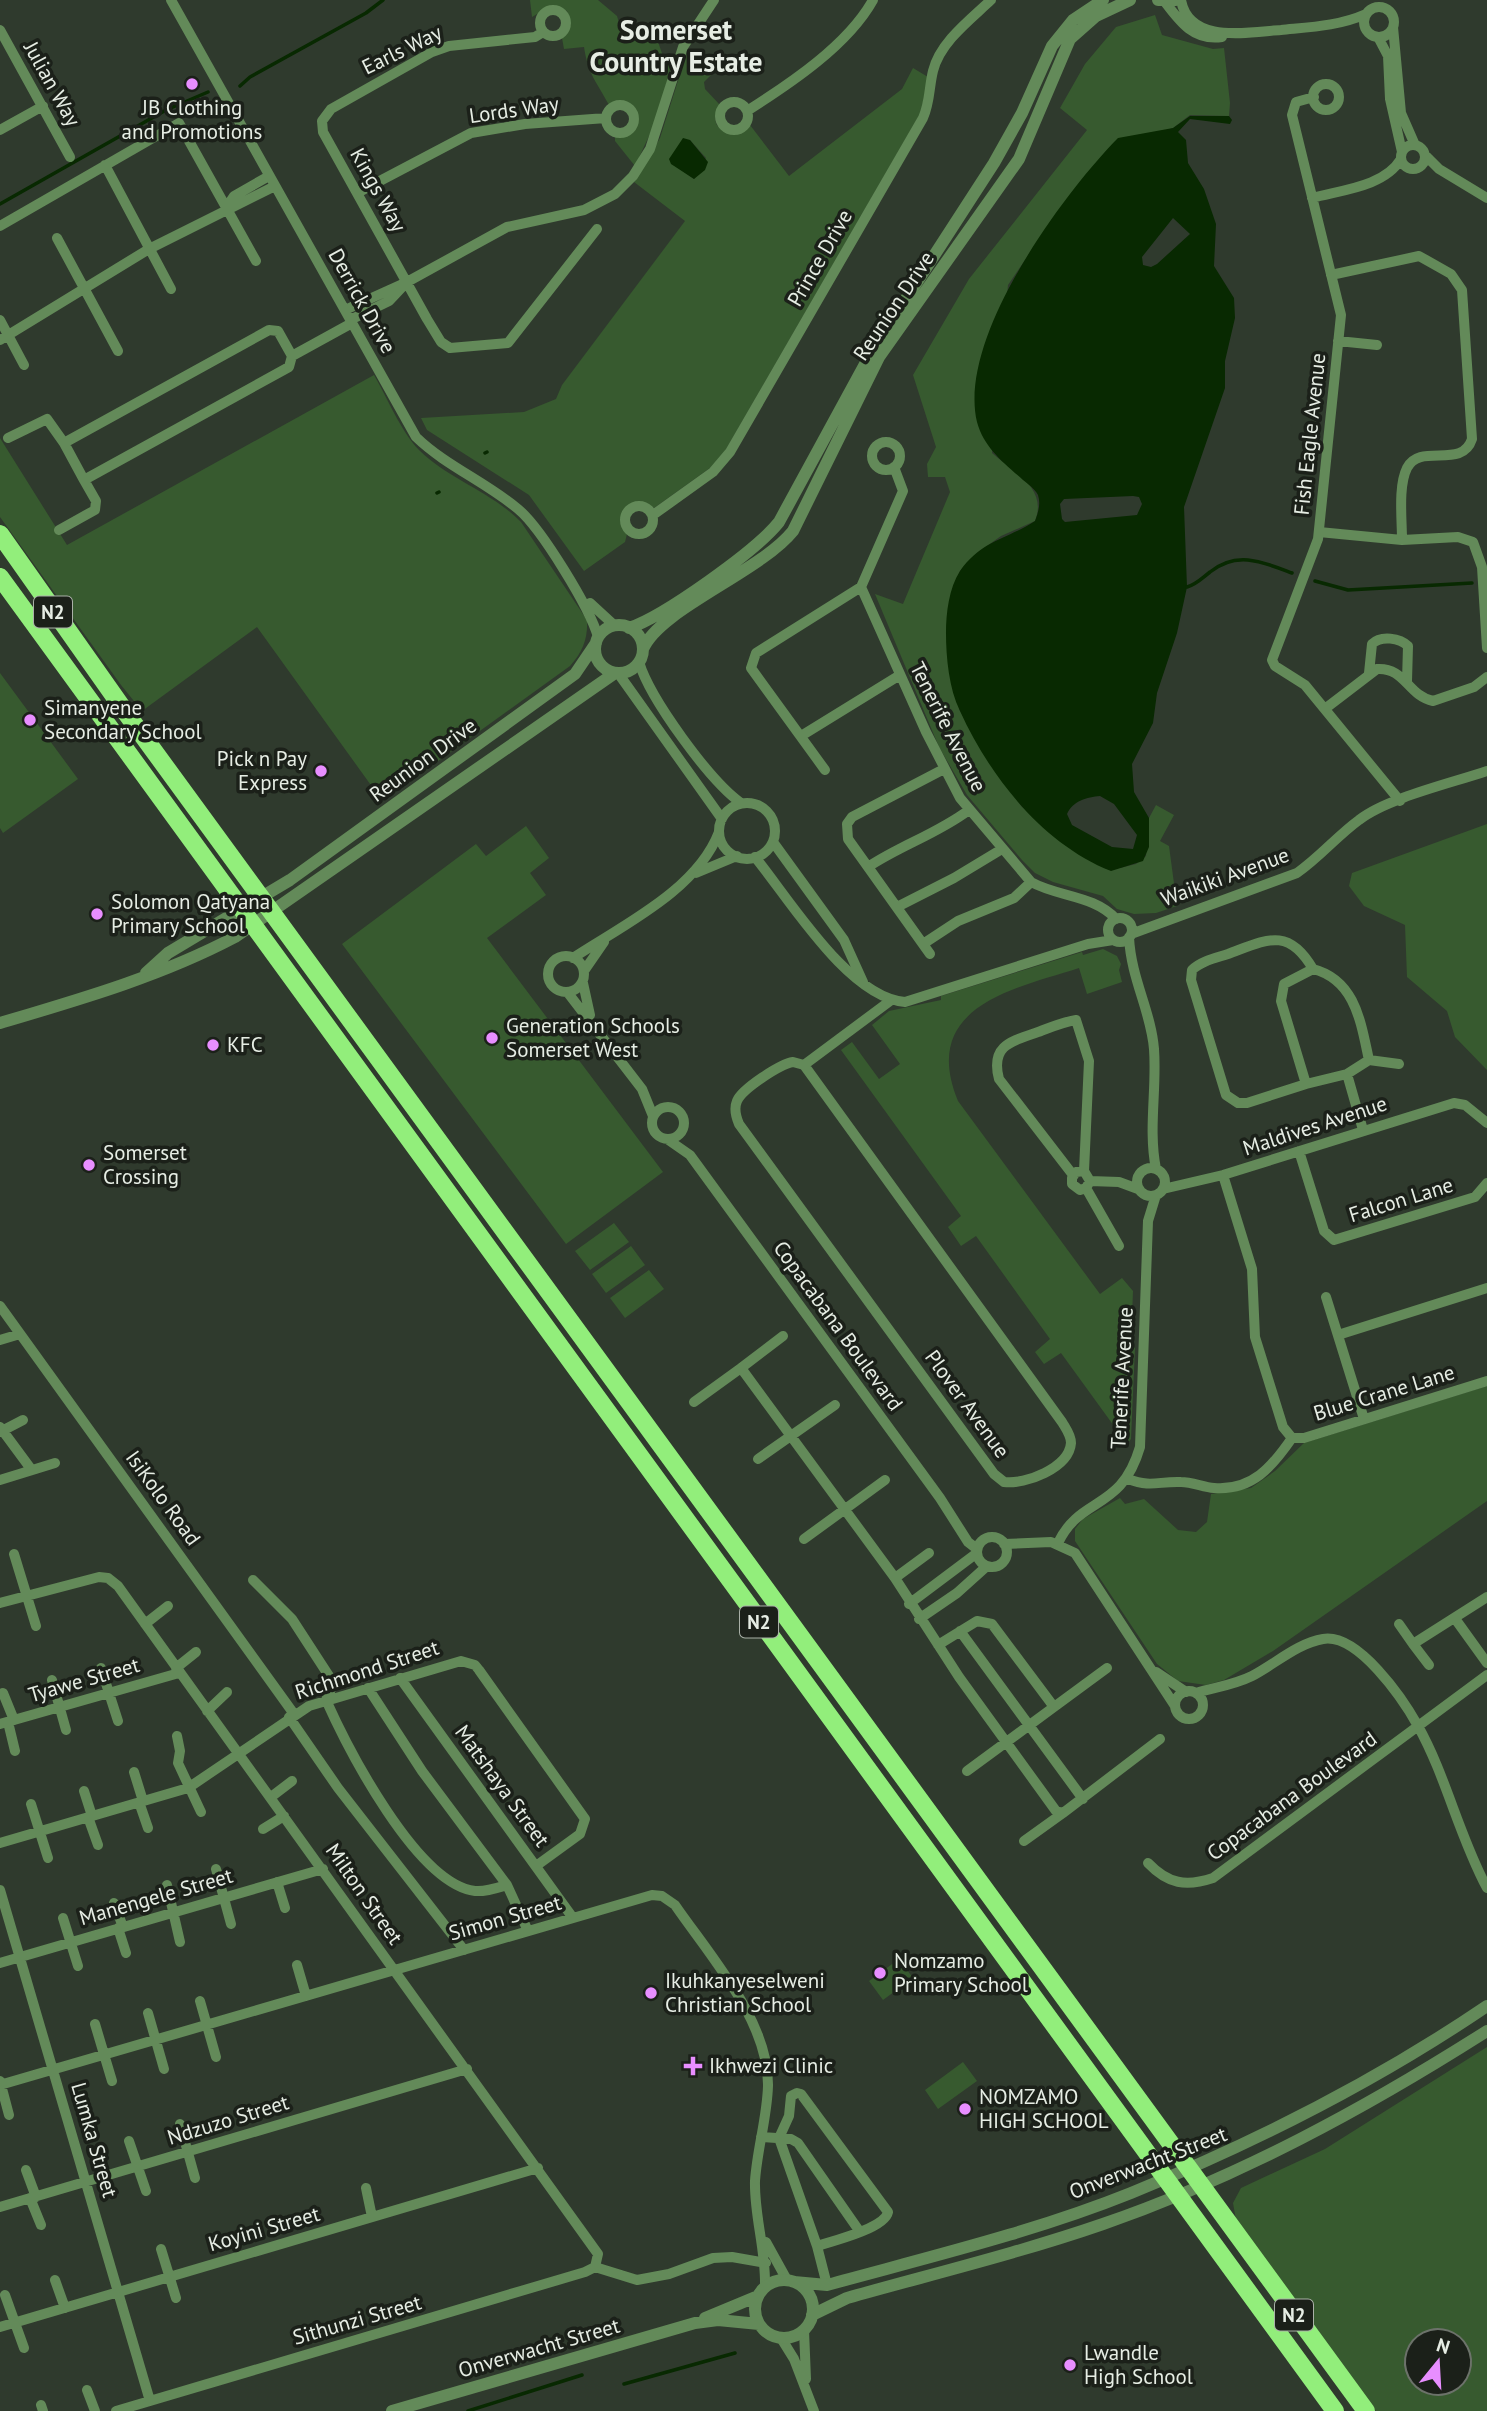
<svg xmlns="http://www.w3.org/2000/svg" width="1487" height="2411" font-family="'PT Sans',sans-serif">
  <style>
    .green { fill: #375a2f; fill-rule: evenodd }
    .water { fill: #082901; fill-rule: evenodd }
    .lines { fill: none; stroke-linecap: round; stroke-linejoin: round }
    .stream { stroke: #082901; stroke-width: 3.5 }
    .minor { stroke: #638a59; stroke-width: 10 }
    .tertiary { stroke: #638a59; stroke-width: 12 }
    .trunk { stroke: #92ee7b; stroke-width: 18 }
    .poi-dot { fill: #e88eff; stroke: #1b2019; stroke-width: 2.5 }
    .labels { text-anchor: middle; stroke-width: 7; stroke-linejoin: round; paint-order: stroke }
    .shield { fill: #1b2019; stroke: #a9b0a7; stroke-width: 2 }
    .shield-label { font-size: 19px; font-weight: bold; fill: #e6ede4 }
    .street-label { font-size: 21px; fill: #e6ede4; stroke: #1b2019 }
    .poi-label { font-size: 21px; fill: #e6ede4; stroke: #1b2019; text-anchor: start }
    .district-label { font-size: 28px; font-weight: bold; fill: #e6ede4; stroke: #1b2019 }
  </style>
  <rect width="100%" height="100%" fill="#2f3a2d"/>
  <!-- green -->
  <path class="green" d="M 530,0 L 598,0 L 617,16 L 623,36 L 631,40 L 656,36 L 665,62 L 672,62 L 657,119 L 635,166 L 615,141 L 615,135 C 631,137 640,125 634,109 L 622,102 L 609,105 C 596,81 588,74 584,47 L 564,49 L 562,38 L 571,25 L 567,11 L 553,5 L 532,17 Z
    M 1155,15 L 1162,35 L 1213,49 L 1224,48 L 1230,103 L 1229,116 L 1190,115 L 1173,128 L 1106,151 L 1044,232 L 1008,285 L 992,453 C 1014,472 1048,488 1035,521 L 1001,536 L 977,553 L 960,571 L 952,591 L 959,709 L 983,752 L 1022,807 L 1120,868 L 1136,864 L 1146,856 L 1149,818 L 1156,805 L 1174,815 L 1160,841 L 1169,846 L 1177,906 L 1156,913 L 1134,914 L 1117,909 L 1103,896 L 1053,882 L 1035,873 L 1022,860 L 967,795 L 939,747 L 875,594 L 903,604 L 950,492 L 945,477 L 928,477 L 927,464 L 936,447 L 913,375 L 969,279 L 1087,130 L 1060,108 L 1085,64 L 1116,27 Z
    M 688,49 L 714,72 L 704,82 L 705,89 L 720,105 C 705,131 730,137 750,125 L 789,176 L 902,89 L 913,68 L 928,77 L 921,112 L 725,451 L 710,468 L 654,508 L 641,502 L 628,507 L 622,519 L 627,534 L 625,542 L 584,571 L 529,495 L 427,430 L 421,418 L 524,412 L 556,399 L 562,385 L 685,221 L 634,182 L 660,138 ZM 690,140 L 706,158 L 694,179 L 684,172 Z
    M 374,375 C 388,399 400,430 419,450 C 448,479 492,492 521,522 L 587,620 C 588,638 583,652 570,666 L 395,792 L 378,795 L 257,627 L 142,711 L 121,685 L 0,517 L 0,438 L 67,545 Z
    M 0,673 L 78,779 L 3,833 L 0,828 Z
    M 1487,824 L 1487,1070 L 1455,1037 L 1447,1011 L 1407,977 L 1405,925 L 1364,906 L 1349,886 L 1352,873 Z
    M 526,826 L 549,858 L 530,873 L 546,895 L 487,938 L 663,1172 L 566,1244 L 342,944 L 476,844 L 486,856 Z
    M 1103,949 L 1117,956 L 1121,964 L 1119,970 L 1122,982 L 1087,994 L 1079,968 C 1014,989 919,1006 958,1101 L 1100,1294 L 1122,1278 L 1133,1291 L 1131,1344 L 1135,1348 L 1131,1439 L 1127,1444 L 1061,1353 L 1044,1364 L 1035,1352 L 1050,1339 L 976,1236 L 961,1246 L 948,1227 L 961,1216 L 841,1050 L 852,1042 L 879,1079 L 900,1064 L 872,1025 L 889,1011 L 941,1000 L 941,996 L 1082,952 L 1083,955 Z
    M 614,1223 L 629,1242 L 590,1270 L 575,1251 Z
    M 631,1246 L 645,1265 L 606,1293 L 592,1274 Z
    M 649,1270 L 664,1289 L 625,1318 L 610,1298 Z
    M 1487,1386 L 1487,1501 L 1273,1651 L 1224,1680 L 1206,1685 L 1178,1681 L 1157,1664 L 1075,1541 L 1075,1529 L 1083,1519 L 1120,1498 L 1125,1504 L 1144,1499 L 1178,1530 L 1196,1532 L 1207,1522 L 1211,1494 L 1251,1488 L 1275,1471 L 1304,1443 Z
    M 899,1959 L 913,1978 L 883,2000 L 869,1981 Z
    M 1487,2047 L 1487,2411 L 1376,2411 L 1236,2220 L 1233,2203 L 1241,2188 L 1325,2149 ZM 1417,2341 L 1459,2341 L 1459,2383 L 1417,2383 Z
    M 963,2062 L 977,2081 L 938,2109 L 925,2090 Z"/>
  <!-- water -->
  <path class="water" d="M 1190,116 L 1229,116 L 1232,120 L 1230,124 L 1190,119 L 1178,132 L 1186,140 L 1188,163 L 1204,189 L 1216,224 L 1214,266 L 1234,298 L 1235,318 L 1225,361 L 1225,388 L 1184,507 L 1187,587 L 1177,633 L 1157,693 L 1153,723 L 1132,764 L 1134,792 L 1149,818 L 1149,847 L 1143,861 L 1111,871 C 1043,844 990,777 960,711 C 949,689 946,657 946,633 C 946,613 949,588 960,571 C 982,540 1008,539 1035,521 C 1038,513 1041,504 1038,495 C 1035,489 1028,484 1023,480 C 1004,463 984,448 977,422 C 957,338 1062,195 1118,138 L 1173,128 ZM 1173,218 L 1190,234 L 1157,264 L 1151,267 L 1143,265 L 1142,257 ZM 1133,496 L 1139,497 L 1142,504 L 1137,515 L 1065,522 L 1062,519 L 1060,504 L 1064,499 ZM 1100,796 L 1114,804 L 1137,835 L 1133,849 L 1112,847 L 1072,825 L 1067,814 C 1073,801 1087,797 1100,796 Z
    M 683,138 L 690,140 L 708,162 L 705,170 L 694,179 L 671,164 L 669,159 Z"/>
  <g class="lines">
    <!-- stream -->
    <path class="stream" d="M 240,86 L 250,77 L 366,13 L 383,0
      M 0,204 L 166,110 L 208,92
      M 485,453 L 487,452
      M 437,493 L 439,492
      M 1315,581 L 1348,590 L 1472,583
      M 1187,587 C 1197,584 1202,578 1210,572 C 1237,550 1263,562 1292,573
      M 624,2384 L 735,2353
      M 468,2411 L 582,2375"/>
    <!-- minor -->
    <path class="minor" d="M 171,0 L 416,437 C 446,466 486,482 518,509 C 541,528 590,608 598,637
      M 1181,0 C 1189,45 1249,32 1281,30 C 1311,27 1339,26 1366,14
      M 1165,2 C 1180,22 1194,41 1222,37
      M1364 22a15 15 0 1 1 30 0a15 15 0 1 1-30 0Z
      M540 23a13 13 0 1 1 26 0a13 13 0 1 1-26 0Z
      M 1393,27 L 1401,113 L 1415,145
      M 0,30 L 70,157
      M 543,32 L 535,37 L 449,46 L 432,52 L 331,109 L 322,121 L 323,132 L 427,319 L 441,342 L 450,348 L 508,343 L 597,229
      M 1378,37 L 1388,56 L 1390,99 L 1402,152
      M1313 97a13 13 0 1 1 26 0a13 13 0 1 1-26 0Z
      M 1314,97 L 1296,102 L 1292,115 L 1341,315 L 1318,539 L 1272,660 L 1275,666 L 1305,685 L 1400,801
      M720 116a14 14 0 1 1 28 0a14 14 0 1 1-28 0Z
      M606 119a14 14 0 1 1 28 0a14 14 0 1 1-28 0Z
      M 747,111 C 791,83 848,45 873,0
      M 0,130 L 43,106
      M1401 157a12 12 0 1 1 24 0a12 12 0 1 1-24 0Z
      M 1425,155 L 1439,169 L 1487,198
      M 105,165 L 171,289
      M 357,193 L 471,133 L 525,124 L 606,118
      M 1312,198 C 1341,190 1384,187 1401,159
      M 226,208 L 234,196 L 269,176
      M 0,226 L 179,123 L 256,261
      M 57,238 L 118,351
      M 1331,275 L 1419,256 L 1451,274 L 1462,290 L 1472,439 C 1462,470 1420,442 1407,468 C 1398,486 1402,519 1402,540
      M 345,310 L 407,282 L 507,227 L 584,210 L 615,194 L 633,176 L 650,149 L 683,47 L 714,0
      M 0,320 L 24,365
      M 350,320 L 389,301 L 405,284
      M 269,330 L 278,331 L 292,356 L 289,367 L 84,480 L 64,443 Z
      M 0,340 L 149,249 L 275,186
      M 1338,341 L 1377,345
      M 292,356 L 352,323
      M 8,438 L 47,419 L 64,443
      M872 456a14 14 0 1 1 28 0a14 14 0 1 1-28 0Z
      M625 520a14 14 0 1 1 28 0a14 14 0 1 1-28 0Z
      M 653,515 L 713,472 L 730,452 L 923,118 C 930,103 929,87 933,71 C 940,42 971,19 991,0
      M 59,530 L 95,510 L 96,501 L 84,480
      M 1319,532 L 1402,540 L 1458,537 L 1473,542 L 1482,567 L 1487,648
      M 861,587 L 926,732 L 960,798 L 1031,882 C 1058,897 1094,895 1116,919
      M 590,603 L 615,626
      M 639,662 C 650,699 710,781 741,803
      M 618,673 L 722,819
      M 1369,673 L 1372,644 C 1381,635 1400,638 1408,646 L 1407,681
      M 1326,708 L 1377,669 C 1405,667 1408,696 1433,701 L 1474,687 L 1487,677
      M 801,736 L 900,675
      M 825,770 L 751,668 L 756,653 L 861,587 L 903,491 L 894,467
      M719 831a28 28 0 1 1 56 0a28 28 0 1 1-56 0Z
      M 773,842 L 844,940 L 863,982
      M 755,857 C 790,900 849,998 905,1002 L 1088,944 L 1113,940
      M 868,867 C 901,845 937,834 969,810
      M 696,873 L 737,856
      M 897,907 L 954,878 L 1002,849
      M1108 930a12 12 0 1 1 24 0a12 12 0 1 1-24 0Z
      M 1131,934 L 1297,873 C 1320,857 1337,836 1359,820 C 1387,798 1452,783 1487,771
      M 1129,937 C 1131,979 1151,1011 1154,1049 C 1157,1089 1148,1129 1156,1169
      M 923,944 L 958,921 L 1014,898 L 1031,882
      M 930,954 L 848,839 L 847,824 L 852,817 L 944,769
      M548 974a18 18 0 1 1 36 0a18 18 0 1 1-36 0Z
      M 573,958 C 623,925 697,890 719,832
      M 1313,969 C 1288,926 1266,940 1228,954 C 1216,958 1201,961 1192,970 L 1191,980 L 1226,1095 L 1238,1103 L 1247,1103 L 1306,1084 L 1347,1074 L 1369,1060 L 1399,1064
      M 584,971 L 604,942
      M 583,983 L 590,1015
      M 568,993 L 642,1089 L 653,1116
      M 793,1062 L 804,1065 L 1062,1422 C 1066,1429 1071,1435 1071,1443 C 1069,1468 1025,1485 1004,1482 L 994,1474 L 739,1124 C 736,1117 734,1108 737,1101 C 742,1089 780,1064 793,1062 Z
      M 804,1065 L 890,1001
      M 1347,1074 L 1363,1130
      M 1306,1084 L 1281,1001 L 1284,984 L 1313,969 C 1356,980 1361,1024 1369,1060
      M652 1123a16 16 0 1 1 32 0a16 16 0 1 1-32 0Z
      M 667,1139 L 690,1155 L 940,1498 L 968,1542 L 977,1549
      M 1299,1151 L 1324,1231 L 1334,1240 L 1475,1197 L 1487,1183
      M1137 1182a14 14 0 1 1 28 0a14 14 0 1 1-28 0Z
      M 1073,1175 L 999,1079 C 990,1045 1012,1041 1038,1032 C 1051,1027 1063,1022 1076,1020 L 1089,1061 L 1084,1171 L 1090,1181 L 1086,1188 L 1080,1190 L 1072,1184 L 1072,1178 L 1076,1172 L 1084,1171
      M 1223,1175 L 1252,1269 L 1255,1337 L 1283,1427 L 1292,1438
      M 1090,1181 L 1119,1182 L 1138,1189
      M 1086,1188 L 1119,1246
      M 1163,1189 L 1223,1175 L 1454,1103 L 1465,1105 L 1487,1123
      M 1326,1297 L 1364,1419
      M 0,1306 L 294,1714
      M 1338,1335 L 1487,1288
      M 783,1336 L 741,1368 L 895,1578 L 959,1677 L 1056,1811 L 1063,1813 L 1160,1739
      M 0,1340 L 20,1334
      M 694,1402 L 741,1368
      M 0,1427 L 31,1469
      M 0,1432 L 23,1420
      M 1292,1438 L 1304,1438 L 1487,1381
      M 758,1459 L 835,1405
      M 1128,1479 C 1152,1488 1158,1481 1181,1482 C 1192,1482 1203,1487 1214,1488 C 1252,1491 1272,1467 1292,1438
      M 0,1480 L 55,1463
      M977 1552a15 15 0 1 1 30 0a15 15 0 1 1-30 0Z
      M 804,1539 L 885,1480
      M 1058,1543 C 1081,1495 1121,1512 1140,1447 L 1148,1221 L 1156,1195
      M 1004,1544 L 1051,1542 L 1075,1553 L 1175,1706
      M 14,1554 L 36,1626
      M 895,1578 L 929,1553
      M 253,1580 L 292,1619 L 329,1676 L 332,1687 L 326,1700 C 348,1749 417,1884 475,1891 C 486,1892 497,1888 507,1885
      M 0,1603 L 99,1577 L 108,1578 L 118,1586 L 598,2254 L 595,2267 L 585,2272 L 116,2411
      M 909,1604 L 977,1553
      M 919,1619 L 957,1593 L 987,1566
      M 1456,1620 L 1487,1663
      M 145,1624 L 168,1606
      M 1399,1624 L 1413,1644 L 1487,1597
      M 960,1631 L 1083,1799
      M 1413,1644 L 1429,1665
      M 938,1645 L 977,1621 L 992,1624 L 1054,1707 L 967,1771
      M 101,1668 L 118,1721
      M 176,1668 L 196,1652
      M 1156,1672 L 1186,1692
      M 400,1678 L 573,1918
      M 52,1680 L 66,1730
      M 368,1688 L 422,1771 L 507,1885 L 528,1931
      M1175 1705a14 14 0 1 1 28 0a14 14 0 1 1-28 0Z
      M 3,1693 L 14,1720
      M 1196,1693 C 1216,1687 1234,1685 1252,1676 C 1275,1664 1298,1643 1323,1639 C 1358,1633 1403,1699 1418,1726 C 1446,1776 1459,1836 1487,1888
      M 1054,1707 L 1107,1668
      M 207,1711 L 227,1692
      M 289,1717 L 338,1788 L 464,1950
      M 8,1722 L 15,1751
      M 0,1724 L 179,1673
      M 177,1736 L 180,1751 L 178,1763 L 201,1812
      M 134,1772 L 143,1801
      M 84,1791 L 92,1816
      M 271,1797 L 292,1781
      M 139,1802 L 148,1828
      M 31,1804 L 48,1858
      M 88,1817 L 98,1845
      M 263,1829 L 284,1816
      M 1024,1841 L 1063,1813
      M 0,1843 L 188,1788 L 309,1706 L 461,1661 L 475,1665 L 479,1670 L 585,1819 L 580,1834 L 536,1866
      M 1148,1863 C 1168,1884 1186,1887 1213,1878 L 1487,1675
      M 216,1869 L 231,1924
      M 277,1882 L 285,1908
      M 167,1885 L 180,1942
      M 0,1890 L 150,2401
      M 114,1903 L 123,1927
      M 63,1918 L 78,1966
      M 118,1928 L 126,1953
      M 0,1963 L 323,1869
      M 297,1965 L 306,1996
      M 200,2001 L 216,2057
      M 148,2013 L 164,2069
      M 95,2024 L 112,2081
      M 0,2081 L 9,2115
      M 0,2085 L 652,1895 L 662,1896 L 675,1905 C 710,1956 769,2021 768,2086 C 767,2118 757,2150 755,2181 C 754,2216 766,2249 765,2287
      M 180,2124 L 195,2178
      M 761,2137 L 791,2139 L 798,2143 L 860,2232
      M 129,2141 L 146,2191
      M 26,2170 L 36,2197
      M 366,2188 L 372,2217
      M 30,2198 L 41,2225
      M 0,2207 L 467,2069
      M 766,2242 L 787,2280
      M 817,2246 C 834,2241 885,2228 888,2212 L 801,2094 L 797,2093 L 791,2096 L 789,2116 L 779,2138 L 817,2246 L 827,2285
      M 161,2249 L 176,2298
      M 595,2267 L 637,2280 L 669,2274 L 713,2258 L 732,2257 L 766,2263
      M 55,2280 L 65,2308
      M 5,2295 L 24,2348
      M 0,2327 L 538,2168
      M 804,2330 L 806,2379
      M 781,2338 L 794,2359 L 814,2411
      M 87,2390 L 95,2411
      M 41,2405 L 43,2411"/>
    <!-- tertiary -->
    <path class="tertiary" d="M 1158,0 L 1176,0
      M595 649a24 24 0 1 1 48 0a24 24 0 1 1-48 0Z
      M 629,628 C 663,617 757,550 779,522 L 871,353 L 994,163 L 1022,113 L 1052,46 L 1073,20 L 1103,0
      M 643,649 C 660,609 760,572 793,531 L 879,357 L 1019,159 L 1070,39 L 1096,16 L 1130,0
      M 146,973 L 168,953 L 290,880 L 575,674 L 596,643
      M 0,1023 C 81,999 161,976 235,937 L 615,673
      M755 2309a29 29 0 1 1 58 0a29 29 0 1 1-58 0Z
      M 794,2282 L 827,2285 C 929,2257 1034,2232 1131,2193 C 1256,2142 1375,2082 1487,2006
      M 812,2315 L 847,2298 C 932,2274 1019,2253 1103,2224 C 1239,2177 1366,2108 1487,2031
      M 705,2318 L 758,2296
      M 392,2411 L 695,2323 L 718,2320 L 759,2324"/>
    <!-- trunk -->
    <path class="trunk" d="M 0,534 L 124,710 L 1366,2411
      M 0,577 L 1335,2411"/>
  </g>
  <!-- markers -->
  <g class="poi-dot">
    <circle cx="192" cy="84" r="7"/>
    <circle cx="30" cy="720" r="7"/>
    <circle cx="321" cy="771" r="7"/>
    <circle cx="97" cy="914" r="7"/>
    <circle cx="492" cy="1038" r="7"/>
    <circle cx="213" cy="1045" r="7"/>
    <circle cx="89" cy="1165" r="7"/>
    <circle cx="880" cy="1973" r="7"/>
    <circle cx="651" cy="1993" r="7"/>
    <path d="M689.5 2055.5h7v7h7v7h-7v7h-7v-7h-7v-7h7z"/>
    <circle cx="965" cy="2109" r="7"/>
    <circle cx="1070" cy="2365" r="7"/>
  </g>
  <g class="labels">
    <!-- shield labels -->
    <g class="shield">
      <rect x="34" y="596.5" width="38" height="31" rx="5"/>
      <rect x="740" y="1606.5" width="38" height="31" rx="5"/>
      <rect x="1275" y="2299.5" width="38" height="31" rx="5"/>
    </g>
    <g class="shield-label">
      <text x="53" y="619">N2</text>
      <text x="759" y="1629">N2</text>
      <text x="1294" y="2322">N2</text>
    </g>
    <!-- street labels -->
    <g class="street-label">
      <text transform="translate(402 50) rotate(-26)" y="7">Earls Way</text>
      <text transform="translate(52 84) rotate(61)" y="7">Julian Way</text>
      <text transform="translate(514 110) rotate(-8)" y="7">Lords Way</text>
      <text transform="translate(378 190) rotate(61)" y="7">Kings Way</text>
      <text transform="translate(820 258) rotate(-60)" y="7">Prince Drive</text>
      <text transform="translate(362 301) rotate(61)" y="7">Derrick Drive</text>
      <text transform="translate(894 306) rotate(-56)" y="7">Reunion Drive</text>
      <text transform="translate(1310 434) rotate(-84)" y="7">Fish Eagle Avenue</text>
      <text transform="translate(948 727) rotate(63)" y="7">Tenerife Avenue</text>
      <text transform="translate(423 760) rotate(-36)" y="7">Reunion Drive</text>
      <text transform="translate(1225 877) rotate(-20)" y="7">Waikiki Avenue</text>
      <text transform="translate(1315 1126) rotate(-18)" y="7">Maldives Avenue</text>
      <text transform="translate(1401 1200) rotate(-17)" y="7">Falcon Lane</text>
      <text transform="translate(838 1326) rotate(54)" y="7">Copacabana Boulevard</text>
      <text transform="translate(1122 1378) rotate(-87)" y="7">Tenerife Avenue</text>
      <text transform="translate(1384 1393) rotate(-17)" y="7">Blue Crane Lane</text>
      <text transform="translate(967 1404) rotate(54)" y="7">Plover Avenue</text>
      <text transform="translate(163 1498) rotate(54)" y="7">IsiKolo Road</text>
      <text transform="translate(367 1670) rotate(-18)" y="7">Richmond Street</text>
      <text transform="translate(84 1680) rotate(-16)" y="7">Tyawe Street</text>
      <text transform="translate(502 1786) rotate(54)" y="7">Matshaya Street</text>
      <text transform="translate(1292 1796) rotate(-36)" y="7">Copacabana Boulevard</text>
      <text transform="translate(364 1894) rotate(55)" y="7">Milton Street</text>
      <text transform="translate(156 1897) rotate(-16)" y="7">Manengele Street</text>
      <text transform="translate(505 1918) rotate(-16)" y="7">Simon Street</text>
      <text transform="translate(228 2120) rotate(-17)" y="7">Ndzuzo Street</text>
      <text transform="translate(94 2140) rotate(74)" y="7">Lumka Street</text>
      <text transform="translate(1148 2163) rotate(-21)" y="7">Onverwacht Street</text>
      <text transform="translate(264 2229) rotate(-16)" y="7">Koyini Street</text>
      <text transform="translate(357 2320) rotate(-16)" y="7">Sithunzi Street</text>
      <text transform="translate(539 2348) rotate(-16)" y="7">Onverwacht Street</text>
    </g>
    <!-- poi labels -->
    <g class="poi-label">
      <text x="192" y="115" text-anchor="middle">JB Clothing<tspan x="192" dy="24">and Promotions</tspan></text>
      <text x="44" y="715">Simanyene<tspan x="44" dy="24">Secondary School</tspan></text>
      <text x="307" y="766" text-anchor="end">Pick n Pay<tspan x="307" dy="24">Express</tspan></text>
      <text x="111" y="909">Solomon Qatyana<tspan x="111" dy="24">Primary School</tspan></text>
      <text x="506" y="1033">Generation Schools<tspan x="506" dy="24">Somerset West</tspan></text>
      <text x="227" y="1052">KFC</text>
      <text x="103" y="1160">Somerset<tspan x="103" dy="24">Crossing</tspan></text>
      <text x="894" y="1968">Nomzamo<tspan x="894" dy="24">Primary School</tspan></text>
      <text x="665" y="1988">Ikuhkanyeselweni<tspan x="665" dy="24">Christian School</tspan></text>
      <text x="709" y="2073">Ikhwezi Clinic</text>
      <text x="979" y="2104">NOMZAMO<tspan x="979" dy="24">HIGH SCHOOL</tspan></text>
      <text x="1084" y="2360">Lwandle<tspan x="1084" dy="24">High School</tspan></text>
    </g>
    <!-- district labels -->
    <g class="district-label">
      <text x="676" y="40">Somerset<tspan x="676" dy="32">Country Estate</tspan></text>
    </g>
  </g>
  <!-- north arrow -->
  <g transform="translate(1438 2362) rotate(18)"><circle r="33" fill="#1b2019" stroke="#6c726a" stroke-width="2"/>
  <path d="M0-5L12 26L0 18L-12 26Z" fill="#e88eff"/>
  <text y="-10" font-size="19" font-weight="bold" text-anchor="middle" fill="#e6ede4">N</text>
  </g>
</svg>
